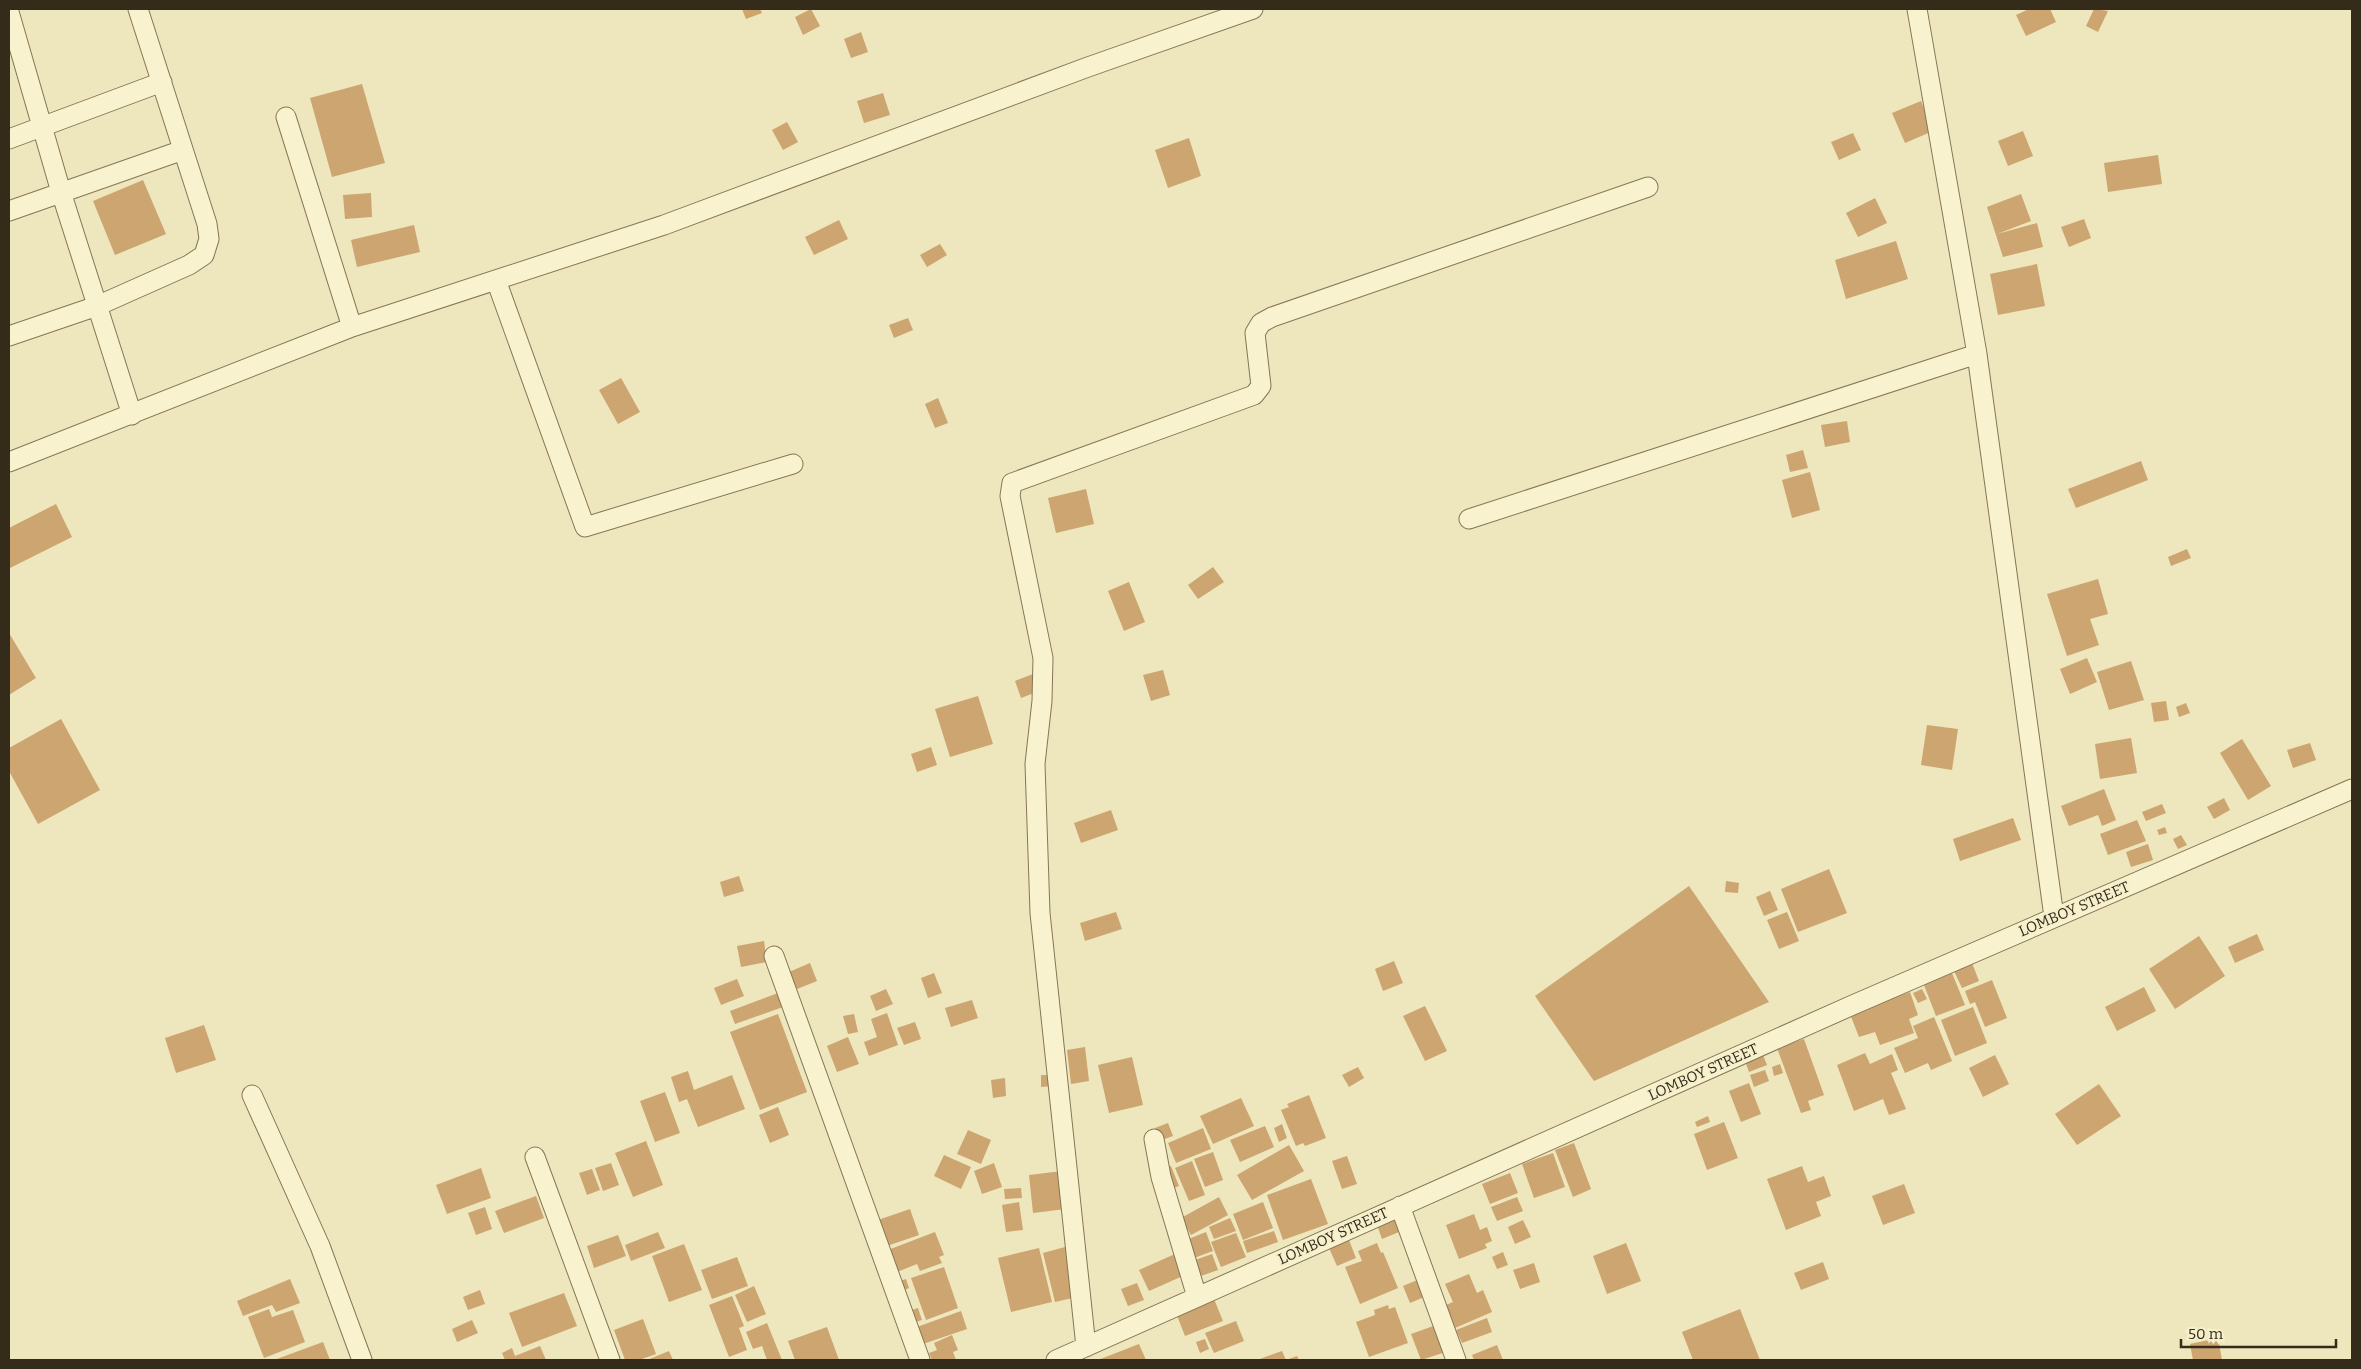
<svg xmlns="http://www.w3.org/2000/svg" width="2361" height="1369" font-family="Bitter,serif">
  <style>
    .building { fill: #cca571 }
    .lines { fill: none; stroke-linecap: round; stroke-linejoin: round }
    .street-casing { stroke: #857656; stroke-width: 21 }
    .street { stroke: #f9f2cf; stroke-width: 19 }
    .labels { text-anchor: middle; stroke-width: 4.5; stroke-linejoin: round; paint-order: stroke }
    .street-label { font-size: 15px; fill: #342b1b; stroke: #f5efcb }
  </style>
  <rect width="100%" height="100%" fill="#eee6bc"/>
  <!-- building -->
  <path class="building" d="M 742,9 L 760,9 L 762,13 L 746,19 Z
    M 811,9 L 820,26 L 803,35 L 795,17 Z
    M 2029,9 L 2050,9 L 2056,22 L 2026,36 L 2016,15 Z
    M 2094,9 L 2108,11 L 2098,32 L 2086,26 Z
    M 861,32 L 868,52 L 851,58 L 844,39 Z
    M 362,84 L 385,163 L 332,177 L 310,98 Z
    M 883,93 L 890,115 L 864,123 L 857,101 Z
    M 1921,101 L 1933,131 L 1905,143 L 1892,113 Z
    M 787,122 L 798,142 L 783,150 L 772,130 Z
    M 2023,131 L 2033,156 L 2008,166 L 1998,141 Z
    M 1853,133 L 1861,150 L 1839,160 L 1831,142 Z
    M 1189,138 L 1201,176 L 1168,188 L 1155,150 Z
    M 2158,155 L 2162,184 L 2108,192 L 2104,163 Z
    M 143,180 L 166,234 L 115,255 L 93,201 Z
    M 371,193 L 372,217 L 345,219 L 343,195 Z
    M 2021,194 L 2031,221 L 1997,234 L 2037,223 L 2043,247 L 2003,257 L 1987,207 Z
    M 1875,198 L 1887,223 L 1858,237 L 1846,213 Z
    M 2084,219 L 2091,238 L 2069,247 L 2061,227 Z
    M 839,220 L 848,239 L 814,255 L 805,237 Z
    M 414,225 L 420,252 L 357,267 L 351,240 Z
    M 1896,241 L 1908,279 L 1846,299 L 1835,260 Z
    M 940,244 L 947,255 L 927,267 L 920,255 Z
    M 2037,264 L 2045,306 L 1998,315 L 1990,274 Z
    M 908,318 L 913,330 L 894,338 L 889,325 Z
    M 621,378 L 640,412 L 618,424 L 599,390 Z
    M 938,398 L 948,423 L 935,428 L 925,404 Z
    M 1847,421 L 1850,442 L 1825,447 L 1821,425 Z
    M 1803,450 L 1808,468 L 1790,472 L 1786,455 Z
    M 2141,461 L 2148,480 L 2076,508 L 2068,489 Z
    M 1810,472 L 1820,510 L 1792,518 L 1782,480 Z
    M 1086,489 L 1094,524 L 1056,533 L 1048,498 Z
    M 56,504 L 72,537 L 10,568 L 9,528 Z
    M 2187,549 L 2191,558 L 2171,566 L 2168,557 Z
    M 1213,567 L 1224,582 L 1198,599 L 1188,585 Z
    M 2098,579 L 2108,614 L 2090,619 L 2099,645 L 2067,656 L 2047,594 Z
    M 1129,582 L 1145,622 L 1124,631 L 1108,591 Z
    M 9,633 L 36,678 L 9,695 Z
    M 2087,658 L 2097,682 L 2070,694 L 2060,669 Z
    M 2131,661 L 2144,700 L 2109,710 L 2097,672 Z
    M 1163,670 L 1170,695 L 1151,701 L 1143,675 Z
    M 1033,674 L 1039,691 L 1021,698 L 1015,681 Z
    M 978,696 L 993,744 L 950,757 L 935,709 Z
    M 2166,701 L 2169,720 L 2154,722 L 2151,703 Z
    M 2186,703 L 2190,713 L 2179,717 L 2176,707 Z
    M 61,719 L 100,790 L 38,824 L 9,771 L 9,748 Z
    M 1927,725 L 1958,729 L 1952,770 L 1921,765 Z
    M 2131,738 L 2137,773 L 2100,779 L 2095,744 Z
    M 2242,739 L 2271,786 L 2248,800 L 2220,753 Z
    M 2310,743 L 2316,760 L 2293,768 L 2287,750 Z
    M 931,747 L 937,765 L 917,772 L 911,754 Z
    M 2104,789 L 2116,820 L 2102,826 L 2098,815 L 2069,826 L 2061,806 Z
    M 2224,798 L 2230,810 L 2214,819 L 2207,807 Z
    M 2162,804 L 2166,813 L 2146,821 L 2142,812 Z
    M 1111,810 L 1118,830 L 1081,843 L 1074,823 Z
    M 2013,818 L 2021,840 L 1960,861 L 1953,839 Z
    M 2137,820 L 2146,841 L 2108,855 L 2100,834 Z
    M 2165,827 L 2167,833 L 2159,835 L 2157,830 Z
    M 2181,835 L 2187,845 L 2178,849 L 2173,839 Z
    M 2148,844 L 2153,860 L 2131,867 L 2126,852 Z
    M 1829,869 L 1847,913 L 1798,932 L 1781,889 Z
    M 739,876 L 744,891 L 724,897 L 720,882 Z
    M 1726,881 L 1739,883 L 1738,893 L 1725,892 Z
    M 1689,886 L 1769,1002 L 1594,1081 L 1535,996 Z
    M 1770,891 L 1778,910 L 1764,916 L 1756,897 Z
    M 1116,912 L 1122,929 L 1085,941 L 1080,923 Z
    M 1787,912 L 1799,941 L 1779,949 L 1767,920 Z
    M 2257,934 L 2264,950 L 2235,963 L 2228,947 Z
    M 2199,936 L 2225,976 L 2175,1009 L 2149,969 Z
    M 764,941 L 767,962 L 741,967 L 737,946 Z
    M 1394,961 L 1403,983 L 1383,991 L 1375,969 Z
    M 810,963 L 817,981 L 797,989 L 789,972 Z
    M 1972,963 L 1979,981 L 1962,988 L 1954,971 Z
    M 934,973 L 942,993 L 928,998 L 921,978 Z
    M 1952,973 L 1965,1005 L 1936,1016 L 1924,985 Z
    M 737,979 L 744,996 L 721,1005 L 714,988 Z
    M 1992,980 L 2007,1018 L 1985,1027 L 1975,1002 L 1970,1004 L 1965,991 Z
    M 2144,987 L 2156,1011 L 2117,1031 L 2105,1007 Z
    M 886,989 L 893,1004 L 876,1011 L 870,996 Z
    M 1922,989 L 1927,999 L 1918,1003 L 1913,993 Z
    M 1910,992 L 1918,1015 L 1909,1019 L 1914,1033 L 1880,1045 L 1875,1032 L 1859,1037 L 1850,1014 Z
    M 778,993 L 783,1007 L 735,1024 L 730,1011 Z
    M 972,1000 L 978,1018 L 951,1027 L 945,1008 Z
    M 1425,1006 L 1447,1051 L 1425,1061 L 1403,1016 Z
    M 1973,1007 L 1987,1043 L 1955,1056 L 1941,1020 Z
    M 887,1013 L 898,1045 L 869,1056 L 864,1042 L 877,1037 L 871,1019 Z
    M 778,1014 L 807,1092 L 760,1110 L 730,1032 Z
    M 854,1014 L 858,1032 L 848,1034 L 843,1016 Z
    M 1934,1017 L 1952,1061 L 1931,1070 L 1928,1063 L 1905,1073 L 1894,1048 L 1918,1038 L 1913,1026 Z
    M 915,1022 L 921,1039 L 904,1045 L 897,1028 Z
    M 204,1025 L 216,1060 L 176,1073 L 165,1038 Z
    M 848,1037 L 859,1064 L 837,1072 L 827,1046 Z
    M 1804,1039 L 1824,1095 L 1808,1101 L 1811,1110 L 1801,1113 L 1777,1048 Z
    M 1085,1047 L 1089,1081 L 1071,1084 L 1067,1050 Z
    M 1865,1053 L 1870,1064 L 1892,1054 L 1898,1070 L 1891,1073 L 1906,1109 L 1889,1115 L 1883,1099 L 1854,1111 L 1837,1065 Z
    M 1763,1055 L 1767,1065 L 1749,1072 L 1745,1061 Z
    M 1995,1055 L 2009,1084 L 1983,1097 L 1969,1068 Z
    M 1132,1057 L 1143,1105 L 1109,1113 L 1098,1065 Z
    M 1780,1064 L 1783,1073 L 1774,1076 L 1772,1067 Z
    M 1358,1067 L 1364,1078 L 1349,1087 L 1342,1075 Z
    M 1765,1070 L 1769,1081 L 1754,1087 L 1750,1075 Z
    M 688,1071 L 694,1090 L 732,1075 L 745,1109 L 698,1127 L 687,1099 L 679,1102 L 671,1077 Z
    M 1041,1075 L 1053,1075 L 1054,1086 L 1041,1087 Z
    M 1005,1078 L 1006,1096 L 993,1098 L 991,1080 Z
    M 1749,1083 L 1761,1114 L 1741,1122 L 1729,1091 Z
    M 2099,1084 L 2121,1116 L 2077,1145 L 2055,1114 Z
    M 665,1092 L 680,1133 L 655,1142 L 640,1101 Z
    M 1309,1095 L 1326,1138 L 1305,1146 L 1303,1143 L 1296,1146 L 1281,1110 L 1289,1107 L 1287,1104 Z
    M 1241,1098 L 1254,1126 L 1213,1144 L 1200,1116 Z
    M 778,1107 L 789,1135 L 770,1143 L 759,1115 Z
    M 1708,1116 L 1710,1122 L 1697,1127 L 1695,1122 Z
    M 1724,1122 L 1738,1158 L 1707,1170 L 1694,1134 Z
    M 1168,1123 L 1173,1136 L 1159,1141 L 1155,1128 Z
    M 1282,1124 L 1287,1138 L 1279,1142 L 1274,1128 Z
    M 1265,1126 L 1274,1147 L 1240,1162 L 1230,1140 Z
    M 1203,1128 L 1211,1149 L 1176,1163 L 1168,1143 Z
    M 968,1130 L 991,1140 L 981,1164 L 957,1154 Z
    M 646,1141 L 663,1185 L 633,1197 L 615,1153 Z
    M 1574,1143 L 1591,1189 L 1573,1197 L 1555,1150 Z
    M 1289,1145 L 1304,1171 L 1252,1200 L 1237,1175 Z
    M 1213,1152 L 1223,1180 L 1205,1187 L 1194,1159 Z
    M 1553,1153 L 1565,1187 L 1534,1198 L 1522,1164 Z
    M 944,1155 L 971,1167 L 961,1189 L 934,1176 Z
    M 1347,1156 L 1357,1184 L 1342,1189 L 1332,1161 Z
    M 1192,1161 L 1205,1195 L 1189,1201 L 1175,1168 Z
    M 611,1163 L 619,1185 L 603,1191 L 595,1168 Z
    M 994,1163 L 1002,1187 L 982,1194 L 974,1171 Z
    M 1171,1166 L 1179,1186 L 1168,1190 L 1160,1170 Z
    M 1802,1166 L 1808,1182 L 1824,1176 L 1831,1196 L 1816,1202 L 1821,1216 L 1786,1230 L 1767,1179 Z
    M 481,1168 L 491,1198 L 447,1214 L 436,1185 Z
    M 592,1169 L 600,1190 L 587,1195 L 579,1173 Z
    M 1062,1171 L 1066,1209 L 1033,1213 L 1029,1175 Z
    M 1510,1173 L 1518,1193 L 1490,1204 L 1482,1184 Z
    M 1311,1179 L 1328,1224 L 1283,1240 L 1267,1195 Z
    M 1904,1184 L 1915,1213 L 1883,1225 L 1872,1196 Z
    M 1021,1188 L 1022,1198 L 1005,1199 L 1004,1189 Z
    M 536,1196 L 544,1218 L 504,1233 L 495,1211 Z
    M 1219,1197 L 1228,1215 L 1191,1235 L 1181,1218 Z
    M 1517,1197 L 1523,1211 L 1497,1221 L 1491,1207 Z
    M 1019,1202 L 1023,1230 L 1006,1232 L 1002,1205 Z
    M 1263,1202 L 1273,1228 L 1243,1240 L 1233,1214 Z
    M 485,1207 L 492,1229 L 476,1235 L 468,1213 Z
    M 910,1209 L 919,1235 L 887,1246 L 878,1220 Z
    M 1474,1214 L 1480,1230 L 1487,1227 L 1492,1241 L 1485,1244 L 1487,1248 L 1459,1259 L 1446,1225 Z
    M 1230,1218 L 1236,1231 L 1214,1239 L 1209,1227 Z
    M 1394,1219 L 1399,1232 L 1382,1239 L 1377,1225 Z
    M 1523,1220 L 1531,1237 L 1515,1244 L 1508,1227 Z
    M 1274,1231 L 1278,1242 L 1247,1253 L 1243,1241 Z
    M 658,1232 L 665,1248 L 631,1261 L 625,1245 Z
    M 935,1232 L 944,1255 L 939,1257 L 942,1263 L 920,1271 L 917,1264 L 897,1272 L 888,1250 Z
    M 1206,1232 L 1213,1251 L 1194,1258 L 1186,1240 Z
    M 1236,1233 L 1246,1257 L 1221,1267 L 1211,1242 Z
    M 618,1235 L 626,1256 L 594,1268 L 587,1246 Z
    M 1349,1240 L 1356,1258 L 1337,1266 L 1329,1248 Z
    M 1377,1243 L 1381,1253 L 1383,1252 L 1398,1288 L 1360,1304 L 1345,1267 L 1362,1261 L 1358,1251 Z
    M 1626,1243 L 1641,1281 L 1607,1294 L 1593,1256 Z
    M 684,1244 L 702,1290 L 669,1302 L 652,1256 Z
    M 1065,1247 L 1077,1297 L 1055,1302 L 1043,1253 Z
    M 1039,1248 L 1052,1302 L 1011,1312 L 998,1258 Z
    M 1503,1252 L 1508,1265 L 1497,1269 L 1492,1257 Z
    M 1175,1254 L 1185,1275 L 1149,1291 L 1139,1270 Z
    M 1212,1254 L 1218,1270 L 1201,1276 L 1195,1260 Z
    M 737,1257 L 748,1286 L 712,1299 L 701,1270 Z
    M 1823,1262 L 1829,1279 L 1801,1290 L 1794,1273 Z
    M 1534,1263 L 1540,1282 L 1520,1289 L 1513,1270 Z
    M 944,1267 L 958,1308 L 926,1320 L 911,1278 Z
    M 1469,1274 L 1477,1293 L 1483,1290 L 1492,1312 L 1455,1328 L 1446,1305 L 1453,1302 L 1445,1284 Z
    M 1422,1278 L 1429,1295 L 1410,1303 L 1403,1286 Z
    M 290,1279 L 300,1303 L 276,1312 L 272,1305 L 243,1316 L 237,1301 Z
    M 906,1279 L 909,1288 L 900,1292 L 896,1282 Z
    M 1137,1283 L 1144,1300 L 1128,1306 L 1121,1289 Z
    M 754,1286 L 766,1314 L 747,1322 L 735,1295 Z
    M 480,1290 L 485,1304 L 468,1310 L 463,1297 Z
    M 564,1293 L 577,1326 L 522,1347 L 509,1313 Z
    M 732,1296 L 744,1326 L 739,1328 L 747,1350 L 729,1357 L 709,1305 Z
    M 1214,1299 L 1223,1321 L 1185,1336 L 1176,1313 Z
    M 1388,1305 L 1389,1309 L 1395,1307 L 1408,1343 L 1369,1357 L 1356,1322 L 1375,1315 L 1374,1310 Z
    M 918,1308 L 922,1320 L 913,1323 L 909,1311 Z
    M 269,1309 L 272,1317 L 293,1310 L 305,1342 L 264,1358 L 248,1317 Z
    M 1740,1309 L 1760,1360 L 1693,1360 L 1682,1332 Z
    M 961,1311 L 967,1329 L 923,1344 L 917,1327 Z
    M 1487,1318 L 1492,1332 L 1462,1343 L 1456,1330 Z
    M 643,1319 L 656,1354 L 639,1360 L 625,1360 L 614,1330 Z
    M 472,1320 L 478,1333 L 457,1342 L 452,1329 Z
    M 1236,1321 L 1244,1341 L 1214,1353 L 1205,1333 Z
    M 767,1323 L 782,1360 L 767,1360 L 762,1346 L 753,1349 L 746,1332 Z
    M 1439,1324 L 1449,1351 L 1421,1360 L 1411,1334 Z
    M 827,1327 L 839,1360 L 795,1360 L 788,1341 Z
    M 952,1335 L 958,1350 L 953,1352 L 956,1360 L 932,1360 L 929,1353 L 937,1350 L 934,1343 Z
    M 2218,1338 L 2222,1360 L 2193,1360 L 2190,1344 Z
    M 1205,1339 L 1209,1349 L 1200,1353 L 1196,1342 Z
    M 323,1342 L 330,1360 L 274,1360 Z
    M 1139,1344 L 1146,1360 L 1098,1360 Z
    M 1497,1345 L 1503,1360 L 1474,1360 L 1472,1355 Z
    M 540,1346 L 546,1360 L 505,1360 L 502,1353 L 512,1348 L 515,1356 Z
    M 669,1351 L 673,1360 L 647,1360 Z
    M 1282,1351 L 1286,1360 L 1297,1356 L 1299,1360 L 1257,1360 Z"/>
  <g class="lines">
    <defs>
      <path id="street" d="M 1917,9 L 1977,354 L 2054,917
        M 9,12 L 61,192 L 132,415
        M 286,117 L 352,327
        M 9,139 L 162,82
        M 9,211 L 183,150
        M 496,280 L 585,527 L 793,464
        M 9,336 L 97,306 L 189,265 L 204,255 L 209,239 L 207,224 L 138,9
        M 9,462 L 352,327 L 664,225 L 1088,67 L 1253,9
        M 1469,519 L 1977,354
        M 774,956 L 920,1360
        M 252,1095 L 320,1246 L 362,1360
        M 1154,1139 L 1161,1177 L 1197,1297
        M 535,1157 L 610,1360
        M 1400,1206 L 1456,1360
        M 1086,1347 L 1040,913 L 1035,764 L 1042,701 L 1043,658 L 1010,496 L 1012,483 L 1254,395 L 1261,386 L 1255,333 L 1261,323 L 1272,317 L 1648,187
        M 1056,1360 L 1855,1004 L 2352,789"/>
    </defs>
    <!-- street casing -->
    <use href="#street" class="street-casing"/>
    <!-- street -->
    <use href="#street" class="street"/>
  </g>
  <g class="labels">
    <!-- street labels -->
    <g class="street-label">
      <text transform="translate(2074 909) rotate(-23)" y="5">LOMBOY STREET</text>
      <text transform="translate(1703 1072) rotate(-24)" y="5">LOMBOY STREET</text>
      <text transform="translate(1333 1236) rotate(-24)" y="5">LOMBOY STREET</text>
    </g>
  </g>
  <!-- border -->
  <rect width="2361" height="1369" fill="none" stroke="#342b1b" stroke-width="20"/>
  <!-- scale -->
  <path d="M2181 1339v8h155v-8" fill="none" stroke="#342b1b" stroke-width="2.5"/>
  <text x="2188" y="1339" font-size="15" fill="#342b1b" stroke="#f5efcb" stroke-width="4" paint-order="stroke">50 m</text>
</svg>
